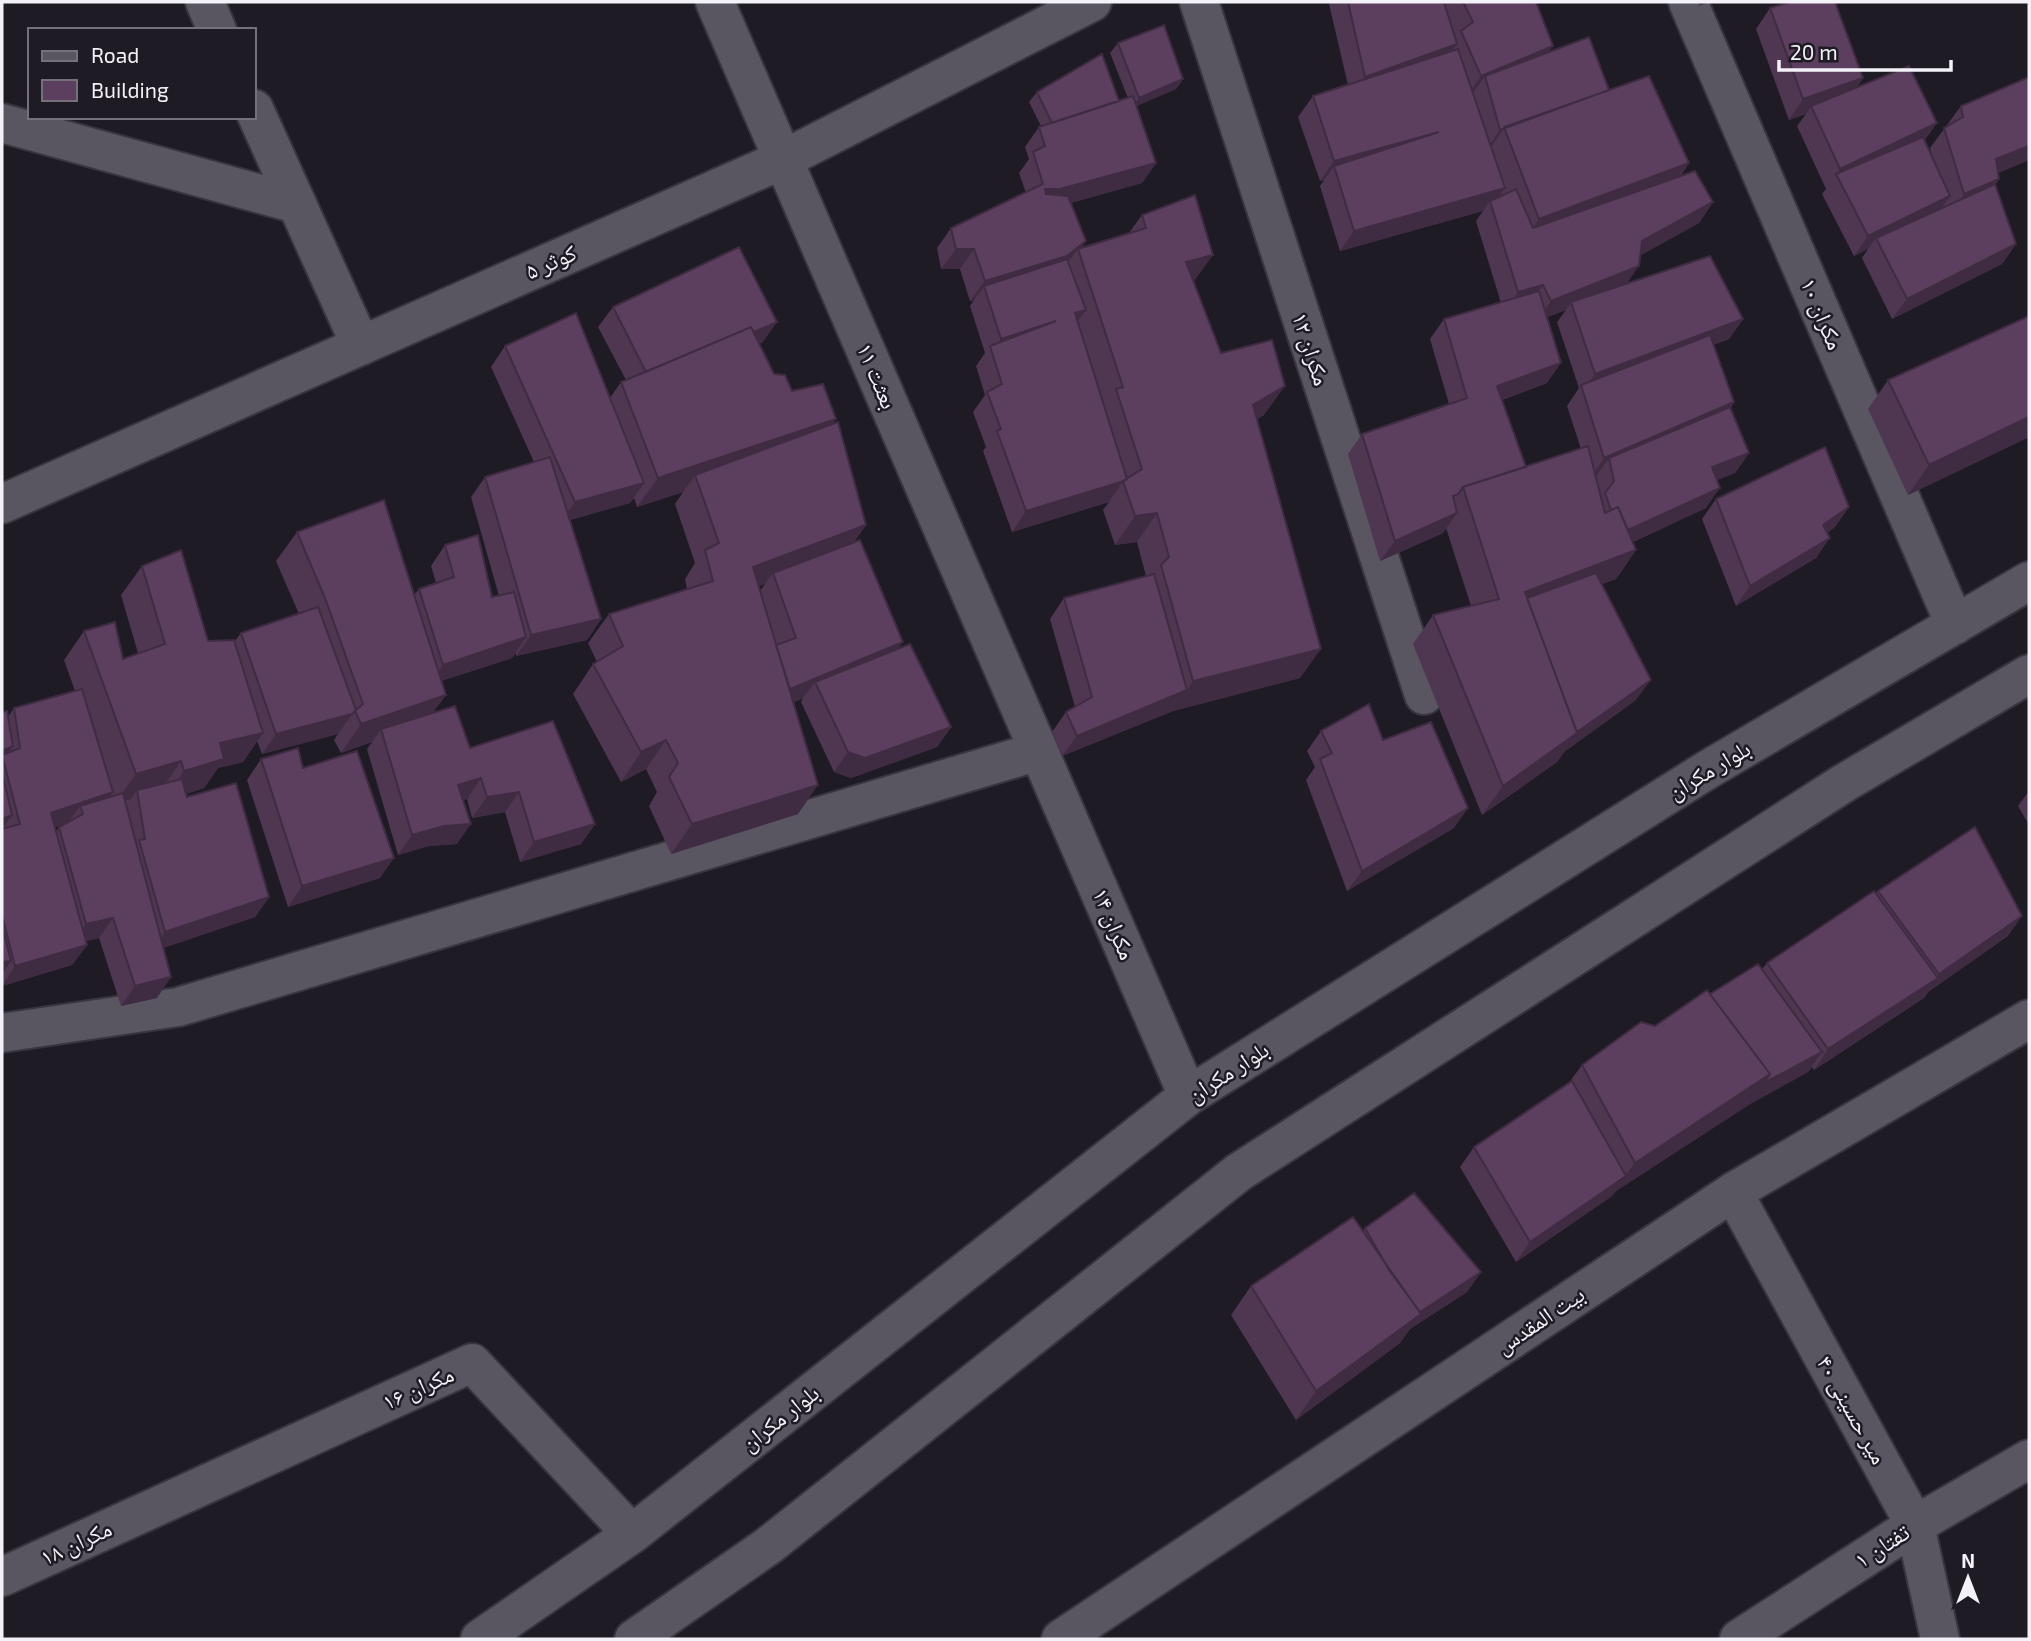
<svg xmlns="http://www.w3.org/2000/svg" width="2031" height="1641" font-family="'Exo 2','Noto Naskh Arabic',sans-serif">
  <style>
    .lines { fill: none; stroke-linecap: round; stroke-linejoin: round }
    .minor-casing { stroke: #37353d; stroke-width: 42 }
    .minor { stroke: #595661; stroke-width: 38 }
    .wall { fill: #4f3651; fill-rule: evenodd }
    .shaded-wall { fill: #402c42 }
    .building { fill: #5c3f5e; stroke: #402c42; stroke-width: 2 }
    .labels { text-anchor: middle; stroke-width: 5; stroke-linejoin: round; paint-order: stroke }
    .street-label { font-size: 23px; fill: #f4f2f9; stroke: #1e1b25 }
  </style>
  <rect width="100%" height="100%" fill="#1e1b25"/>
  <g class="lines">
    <defs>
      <path id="minor" d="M 205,2 L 217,30
        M 715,2 L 1188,1096
        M 1199,2 L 1424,695
        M 1688,2 L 1955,625
        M 254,109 L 361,346
        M 2,123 L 297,204
        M 2,504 L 784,159 L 1092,2
        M 2,1033 L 178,1007 L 1039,751
        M 1733,1192 L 1915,1525 L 1940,1639
        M 2,1577 L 472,1363 L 632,1534
        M 480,1639 L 632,1534 L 1188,1096 L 1707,770 L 2029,581
        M 634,1639 L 768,1546 L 1239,1172 L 1844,783 L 2029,674
        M 1061,1639 L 1733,1192 L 2029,1019
        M 1739,1639 L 1915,1525 L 2029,1459"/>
    </defs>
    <!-- minor casing -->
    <use href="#minor" class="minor-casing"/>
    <!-- minor -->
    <use href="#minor" class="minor"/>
  </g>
  <!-- wall -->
  <path class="wall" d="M 1331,2 L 1536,2 L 1549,52 L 1609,90 L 1689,163 L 1680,177 L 1713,202 L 1699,223 L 1641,255 L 1627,284 L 1743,319 L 1729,339 L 1713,345 L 1734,402 L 1731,408 L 1749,453 L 1735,473 L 1717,480 L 1706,508 L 1633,542 L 1636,550 L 1616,579 L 1602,584 L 1636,700 L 1564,752 L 1557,762 L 1482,815 L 1413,644 L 1433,615 L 1471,606 L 1446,528 L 1443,533 L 1380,561 L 1348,454 L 1362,434 L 1449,404 L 1430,339 L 1444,319 L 1501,303 L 1476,221 L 1483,211 L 1340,251 L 1320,186 L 1324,180 L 1320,181 L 1298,117 L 1313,96 L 1348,85 L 1329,4 ZM 1566,310 L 1557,322 L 1579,388 L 1567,406 L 1581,449 L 1526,467 L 1502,400 L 1547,383 L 1547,317 Z
    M 1770,8 L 1863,78 L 1856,88 L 1925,141 L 1933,158 L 1930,148 L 1961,106 L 2029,160 L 1998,173 L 1999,179 L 1995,185 L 2016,244 L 2002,264 L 1892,319 L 1862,258 L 1868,249 L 1854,256 L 1822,194 L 1826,189 L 1797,126 L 1806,114 L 1789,120 L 1756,29 Z
    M 1118,43 L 1183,79 L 1176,89 L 1136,106 L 1156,163 L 1142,183 L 1071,203 L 1086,241 L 1081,247 L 1129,233 L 1142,215 L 1194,282 L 1221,353 L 1264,415 L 1257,419 L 1300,678 L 1173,711 L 1062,756 L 1052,732 L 1066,712 L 1075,707 L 1050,619 L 1064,598 L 1146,576 L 1137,542 L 1115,545 L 1103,510 L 1109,502 L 1012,532 L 983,451 L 986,447 L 973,412 L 985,395 L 976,366 L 985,353 L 970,306 L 974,300 L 970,301 L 960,269 L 941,269 L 937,248 L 951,228 L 1026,193 L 1019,173 L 1029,159 L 1025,147 L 1039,127 L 1041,126 L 1029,102 L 1037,92 L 1119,101 L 1128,98 L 1110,53 Z
    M 613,307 L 763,342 L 759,344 L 774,374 L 792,391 L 832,424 L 866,525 L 854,542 L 899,648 L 951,727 L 937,747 L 851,778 L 834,772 L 801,702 L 803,698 L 794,702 L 798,814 L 671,854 L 649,806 L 657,792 L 646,769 L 621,782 L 573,694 L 593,664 L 597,662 L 588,643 L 609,614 L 687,589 L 685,579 L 695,563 L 675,504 L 683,492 L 637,507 L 634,498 L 630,503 L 570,520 L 601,619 L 587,640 L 516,656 L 516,653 L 512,658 L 441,681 L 433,713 L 470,748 L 595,824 L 581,844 L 520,862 L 505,812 L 472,818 L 467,799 L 463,800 L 457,844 L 429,846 L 398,855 L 367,749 L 372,742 L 341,753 L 334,740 L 338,734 L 262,754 L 257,741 L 243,762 L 218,768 L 204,788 L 186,794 L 187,797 L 269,897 L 255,917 L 163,948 L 157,998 L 121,1006 L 99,938 L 85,941 L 87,945 L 72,965 L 2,986 L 2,712 L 8,717 L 14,708 L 75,691 L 64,660 L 84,631 L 123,659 L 138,653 L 121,595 L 142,566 L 208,641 L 234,642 L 241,633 L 299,614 L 276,561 L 297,532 L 414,595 L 419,589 L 436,583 L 431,566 L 445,545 L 492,597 L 499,596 L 471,497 L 485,477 L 534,462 L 491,367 L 505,346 L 610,398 L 621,382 L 626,380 L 598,327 ZM 765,584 L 760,591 L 759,586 ZM 65,824 L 59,827 L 56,832 L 54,827 Z
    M 1888,380 L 2029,437 L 1908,495 L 1868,409 Z
    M 1716,499 L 1849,507 L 1834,528 L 1827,533 L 1816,558 L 1736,606 L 1702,519 Z
    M 1321,731 L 1383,740 L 1454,828 L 1347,891 L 1306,780 L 1315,767 L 1307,751 Z
    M 261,759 L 303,768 L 380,878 L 288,907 L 247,780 Z
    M 2029,791 L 2029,825 L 2018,806 Z
    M 1878,891 L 2008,936 L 1928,992 L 1924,998 L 1814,1070 L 1812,1067 L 1808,1072 L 1750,1104 L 1616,1191 L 1612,1196 L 1516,1262 L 1460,1167 L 1474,1147 L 1568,1084 L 1582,1065 L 1655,1026 L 1710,994 L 1762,969 L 1767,963 L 1876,893 Z
    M 1365,1228 L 1481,1272 L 1467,1292 L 1410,1329 L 1400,1343 L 1296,1420 L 1231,1315 L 1251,1286 L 1363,1231 Z"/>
  <!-- shaded-wall -->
  <path class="shaded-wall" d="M 1701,2 L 1710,2 L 1698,6 Z
    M 1457,44 L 1443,65 L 1351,97 L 1365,77 Z
    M 1553,46 L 1539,66 L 1485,76 L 1473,93 L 1467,96 L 1481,76 Z
    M 1863,78 L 1849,99 L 1811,106 L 1806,114 L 1789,120 L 1803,99 Z
    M 1183,79 L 1176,89 L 1132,108 L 1139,98 Z
    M 1937,123 L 1923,143 L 1837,175 L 1840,169 Z
    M 1504,128 L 1490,149 L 1486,150 L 1500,130 Z
    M 1439,132 L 1334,166 L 1324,180 L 1320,181 L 1334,161 Z
    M 2029,146 L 2029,160 L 1982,179 L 1996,159 Z
    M 1156,163 L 1142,183 L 1046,210 L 1045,189 Z
    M 1689,163 L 1669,192 L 1519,248 L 1539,219 Z
    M 1999,179 L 1985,199 L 1950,214 L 1964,194 Z
    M 1505,188 L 1492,207 L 1490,201 L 1483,211 L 1340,251 L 1354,231 Z
    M 1950,196 L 1936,216 L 1876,238 L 1868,249 L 1854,256 L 1868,236 Z
    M 1713,202 L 1699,223 L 1628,262 L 1642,241 Z
    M 1086,241 L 1079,251 L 1078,249 L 1065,266 L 984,286 L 974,300 L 970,301 L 985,281 Z
    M 2016,244 L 2002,264 L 1892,319 L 1907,299 Z
    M 956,249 L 974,249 L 960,269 L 941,269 Z
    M 1213,255 L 1192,284 L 1186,262 Z
    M 1639,266 L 1625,286 L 1571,302 L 1566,310 L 1537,321 L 1551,301 Z
    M 1543,285 L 1529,305 L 1504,313 L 1518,292 Z
    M 1086,310 L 1071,330 L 1075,313 Z
    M 1743,319 L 1729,339 L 1584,393 L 1583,391 L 1595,374 Z
    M 1056,321 L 992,352 L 1001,339 Z
    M 777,322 L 763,342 L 635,397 L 649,377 Z
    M 1561,363 L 1547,383 L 1483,407 L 1497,386 Z
    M 1285,386 L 1264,415 L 1233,434 L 1253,405 Z
    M 1734,402 L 1720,423 L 1609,458 L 1597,475 L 1590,479 L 1604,458 Z
    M 2029,417 L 2029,437 L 1908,495 L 1929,465 Z
    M 836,419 L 815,448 L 695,475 L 683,492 L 637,507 L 658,478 Z
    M 1749,453 L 1735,473 L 1698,487 L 1712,467 Z
    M 1123,481 L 1109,502 L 1012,532 L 1026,511 Z
    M 644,483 L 630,503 L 561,522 L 575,502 Z
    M 1720,488 L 1706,508 L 1605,554 L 1619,534 Z
    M 1849,507 L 1834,528 L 1809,546 L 1823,525 Z
    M 1157,513 L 1137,542 L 1115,545 L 1135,516 Z
    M 1457,513 L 1443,533 L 1380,561 L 1395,541 Z
    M 866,525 L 845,554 L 773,573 L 765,584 L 732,596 L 753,567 Z
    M 1830,538 L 1816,558 L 1736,606 L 1750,586 Z
    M 1636,550 L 1616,579 L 1524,614 L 1525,592 Z
    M 601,619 L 587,640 L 516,656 L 531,635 Z
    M 526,637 L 512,658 L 429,685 L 443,665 Z
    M 903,642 L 889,662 L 815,682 L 803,698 L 773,711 L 787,690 Z
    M 1321,649 L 1300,678 L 1173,711 L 1062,756 L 1077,736 L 1187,690 L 1193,681 Z
    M 1651,680 L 1636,700 L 1564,752 L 1557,762 L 1482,815 L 1503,786 Z
    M 446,695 L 425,724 L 381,729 L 372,742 L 341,753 L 361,724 Z
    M 352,714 L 338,734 L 262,754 L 276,734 Z
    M 951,727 L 937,747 L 851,778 L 834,772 L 848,752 Z
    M 263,733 L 243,762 L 218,768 L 204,788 L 163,801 L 184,771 L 220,743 Z
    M 666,740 L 646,769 L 621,782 L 641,752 Z
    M 13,746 L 3,761 L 2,751 Z
    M 181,761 L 161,790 L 137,790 L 131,799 L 115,803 L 136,774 Z
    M 481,778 L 467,799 L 444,805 L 458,785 Z
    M 818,785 L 798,814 L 671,854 L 692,824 Z
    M 113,792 L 99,812 L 80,806 L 68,823 L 36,834 L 51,813 Z
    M 519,792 L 505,812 L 472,818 L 487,797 Z
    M 1468,808 L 1454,828 L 1347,891 L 1362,871 Z
    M 12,815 L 2,830 L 2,819 Z
    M 471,824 L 457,844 L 429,846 L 398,855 L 412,835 L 444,826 Z
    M 595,824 L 581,844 L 520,862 L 534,842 Z
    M 394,858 L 380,878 L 288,907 L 302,886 Z
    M 269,897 L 255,917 L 151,952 L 165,932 Z
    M 2022,916 L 2008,936 L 1928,992 L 1924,998 L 1814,1070 L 1828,1049 L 1935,980 L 1939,974 Z
    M 113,918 L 99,938 L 71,945 L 86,924 Z
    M 87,945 L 72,965 L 2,986 L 15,966 Z
    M 11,961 L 2,974 L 2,962 Z
    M 171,977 L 157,998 L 121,1006 L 135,986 Z
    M 1822,1052 L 1808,1072 L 1750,1104 L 1616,1191 L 1612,1196 L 1516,1262 L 1530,1242 L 1624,1177 L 1635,1163 L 1770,1074 Z
    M 1481,1272 L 1467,1292 L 1410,1329 L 1400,1343 L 1296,1420 L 1316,1391 L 1416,1314 Z"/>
  <!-- building -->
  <path class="building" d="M 1348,2 L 1444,2 L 1457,44 L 1365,77 Z
    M 1463,2 L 1536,2 L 1553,46 L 1481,76 L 1461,31 L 1473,22 Z
    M 1790,2 L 1835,2 L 1863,78 L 1803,99 L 1770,8 Z
    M 1164,25 L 1183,79 L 1139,98 L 1118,43 Z
    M 1589,37 L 1609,90 L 1500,130 L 1485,76 Z
    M 1458,49 L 1505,188 L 1354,231 L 1334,166 L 1439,132 L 1334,161 L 1313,96 Z
    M 1102,54 L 1119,101 L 1052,123 L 1037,92 Z
    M 1909,66 L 1937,123 L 1840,169 L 1811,106 Z
    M 1649,76 L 1689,163 L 1539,219 L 1504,127 Z
    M 2029,77 L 2029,146 L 1996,159 L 1999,179 L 1964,194 L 1944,128 L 1963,117 L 1961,106 Z
    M 1133,96 L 1156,163 L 1060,189 L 1045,189 L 1046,194 L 1068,196 L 1086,241 L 1067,256 L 985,281 L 974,249 L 956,249 L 951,228 L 1043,184 L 1033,152 L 1045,146 L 1039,127 Z
    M 1923,137 L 1950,196 L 1868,236 L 1836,174 Z
    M 1695,171 L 1713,202 L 1642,241 L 1639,266 L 1551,301 L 1543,285 L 1518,292 L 1490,201 L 1516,189 L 1533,228 Z
    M 1995,184 L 2016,244 L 1907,299 L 1876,238 Z
    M 1195,195 L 1213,255 L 1186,262 L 1221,353 L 1272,340 L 1285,386 L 1253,405 L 1321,649 L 1193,681 L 1161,565 L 1169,557 L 1157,513 L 1135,516 L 1123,481 L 1142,469 L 1116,389 L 1123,387 L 1078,249 L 1146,228 L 1142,215 Z
    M 739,247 L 777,322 L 754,332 L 751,327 L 646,372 L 613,307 Z
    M 1710,256 L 1743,319 L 1595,374 L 1571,302 Z
    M 1067,259 L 1086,310 L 1075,313 L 1127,479 L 1124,481 L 1026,511 L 997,431 L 1001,429 L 987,392 L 1002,384 L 990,346 L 1056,321 L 1001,339 L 984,286 Z
    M 1539,291 L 1561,363 L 1497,386 L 1526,467 L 1463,487 L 1458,494 L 1453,496 L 1457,513 L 1395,541 L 1362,434 L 1467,398 L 1444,319 Z
    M 576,313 L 644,483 L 575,502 L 505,346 Z
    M 2029,316 L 2029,417 L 1929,465 L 1888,380 Z
    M 751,327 L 774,374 L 785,375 L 792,391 L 823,384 L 836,419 L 658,478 L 621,382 Z
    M 1710,335 L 1734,402 L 1604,458 L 1581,385 Z
    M 1730,407 L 1749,453 L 1712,467 L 1720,488 L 1628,530 L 1618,507 L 1611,510 L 1605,493 L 1614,481 L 1609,458 Z
    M 838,422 L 866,525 L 753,567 L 818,785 L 692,824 L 669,777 L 678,763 L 666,740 L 641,752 L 593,664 L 623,646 L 609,614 L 713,581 L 705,550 L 719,543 L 695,475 Z
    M 1588,446 L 1605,513 L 1618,507 L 1636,550 L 1525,592 L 1577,733 L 1503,786 L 1433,615 L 1499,599 L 1463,487 Z
    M 1825,447 L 1849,507 L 1823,525 L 1830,538 L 1750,586 L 1716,499 Z
    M 550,457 L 601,619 L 531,635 L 485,477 Z
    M 384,500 L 446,695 L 361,724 L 355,711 L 363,704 L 325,598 L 297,532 Z
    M 478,535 L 492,597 L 514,592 L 526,637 L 443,665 L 419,589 L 454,577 L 445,545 Z
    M 860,540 L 903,642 L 790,689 L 776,645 L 796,638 L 773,573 Z
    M 181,550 L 208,641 L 234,640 L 263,733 L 220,743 L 224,759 L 184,771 L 181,761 L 136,774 L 84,631 L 115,622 L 123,659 L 165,644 L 142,566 Z
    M 1596,573 L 1651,680 L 1577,732 L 1527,598 Z
    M 1154,574 L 1187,690 L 1077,736 L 1066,712 L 1092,697 L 1064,598 Z
    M 318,607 L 356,710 L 352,714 L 276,734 L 241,633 Z
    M 910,644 L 951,727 L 865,758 L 848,752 L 815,682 Z
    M 82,689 L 113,792 L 51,813 L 87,945 L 15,966 L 2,915 L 2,829 L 20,824 L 2,755 L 20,748 L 14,708 Z
    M 1369,704 L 1383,740 L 1431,722 L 1468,808 L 1362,871 L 1320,759 L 1332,753 L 1321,731 Z
    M 455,706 L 470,748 L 553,721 L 595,824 L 534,842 L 519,792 L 487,797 L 481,778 L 458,785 L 471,824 L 444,826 L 412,835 L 381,729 Z
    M 7,711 L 13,746 L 2,751 L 2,712 Z
    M 298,748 L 303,768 L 357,751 L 394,858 L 302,886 L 261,759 Z
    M 2,773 L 12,815 L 2,819 Z
    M 182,779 L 187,797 L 236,783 L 269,897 L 165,932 L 139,840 L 145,839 L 137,790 Z
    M 123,793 L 171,977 L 135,986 L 113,918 L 86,924 L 59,827 L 83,814 L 80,806 Z
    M 1975,827 L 2022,916 L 1939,974 L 1878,891 Z
    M 1874,891 L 1938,978 L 1828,1049 L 1767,963 Z
    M 2,926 L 11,961 L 2,962 Z
    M 1758,964 L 1822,1052 L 1764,1083 L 1770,1074 L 1710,994 Z
    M 1707,990 L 1770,1074 L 1635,1163 L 1582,1065 L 1641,1022 L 1655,1026 Z
    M 1572,1081 L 1626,1176 L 1530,1242 L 1474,1147 Z
    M 1414,1193 L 1481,1272 L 1420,1312 L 1389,1270 L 1365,1228 Z
    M 1353,1217 L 1421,1314 L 1316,1391 L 1251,1286 Z"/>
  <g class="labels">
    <!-- street labels -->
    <g class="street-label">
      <text transform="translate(551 262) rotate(-24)" y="8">کوثر ۵</text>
      <text transform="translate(1822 314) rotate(67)" y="8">مکران ۱۰</text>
      <text transform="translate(1311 349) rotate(72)" y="8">مکران ۱۲</text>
      <text transform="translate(877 376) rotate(67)" y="8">بعثت ۱۱</text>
      <text transform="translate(1709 770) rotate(-31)" y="8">بلوار مکران</text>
      <text transform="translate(1114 924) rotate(67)" y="8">مکران ۱۴</text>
      <text transform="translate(1228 1072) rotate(-33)" y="8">بلوار مکران</text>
      <text transform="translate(1540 1320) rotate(-34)" y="8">بیت المقدس</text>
      <text transform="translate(418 1388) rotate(-24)" y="8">مکران ۱۶</text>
      <text transform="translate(1852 1410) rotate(61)" y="8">میر حسینی ۴۰</text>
      <text transform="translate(780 1418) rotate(-38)" y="8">بلوار مکران</text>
      <text transform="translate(76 1543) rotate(-25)" y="8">مکران ۱۸</text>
      <text transform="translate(1882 1546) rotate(-33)" y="8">تفتان ۱</text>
    </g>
  </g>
  <!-- border -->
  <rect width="2031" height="1641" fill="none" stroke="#f4f2f9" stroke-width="7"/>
  <!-- legend -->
  <rect x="28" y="28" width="228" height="91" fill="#1e1b25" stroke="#74717a" stroke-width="2"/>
  <rect x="42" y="51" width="35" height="10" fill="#595661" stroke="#74717a" stroke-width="2"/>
  <text x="91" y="63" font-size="21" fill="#f4f2f9">Road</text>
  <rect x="42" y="80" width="35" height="21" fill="#5c3f5e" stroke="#74717a" stroke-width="2"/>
  <text x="91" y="98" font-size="21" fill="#f4f2f9">Building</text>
  <!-- north arrow -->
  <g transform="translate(1968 1578)" stroke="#1e1b25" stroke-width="5" paint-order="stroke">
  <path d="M0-5L12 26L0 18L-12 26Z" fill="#f4f2f9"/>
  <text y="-10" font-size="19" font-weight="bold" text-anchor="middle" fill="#f4f2f9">N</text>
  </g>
  <!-- scale -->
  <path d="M1779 60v10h172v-10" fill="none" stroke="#f4f2f9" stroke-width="3.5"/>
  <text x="1790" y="60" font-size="21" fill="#f4f2f9" stroke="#1e1b25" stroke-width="5" paint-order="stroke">20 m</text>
</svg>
